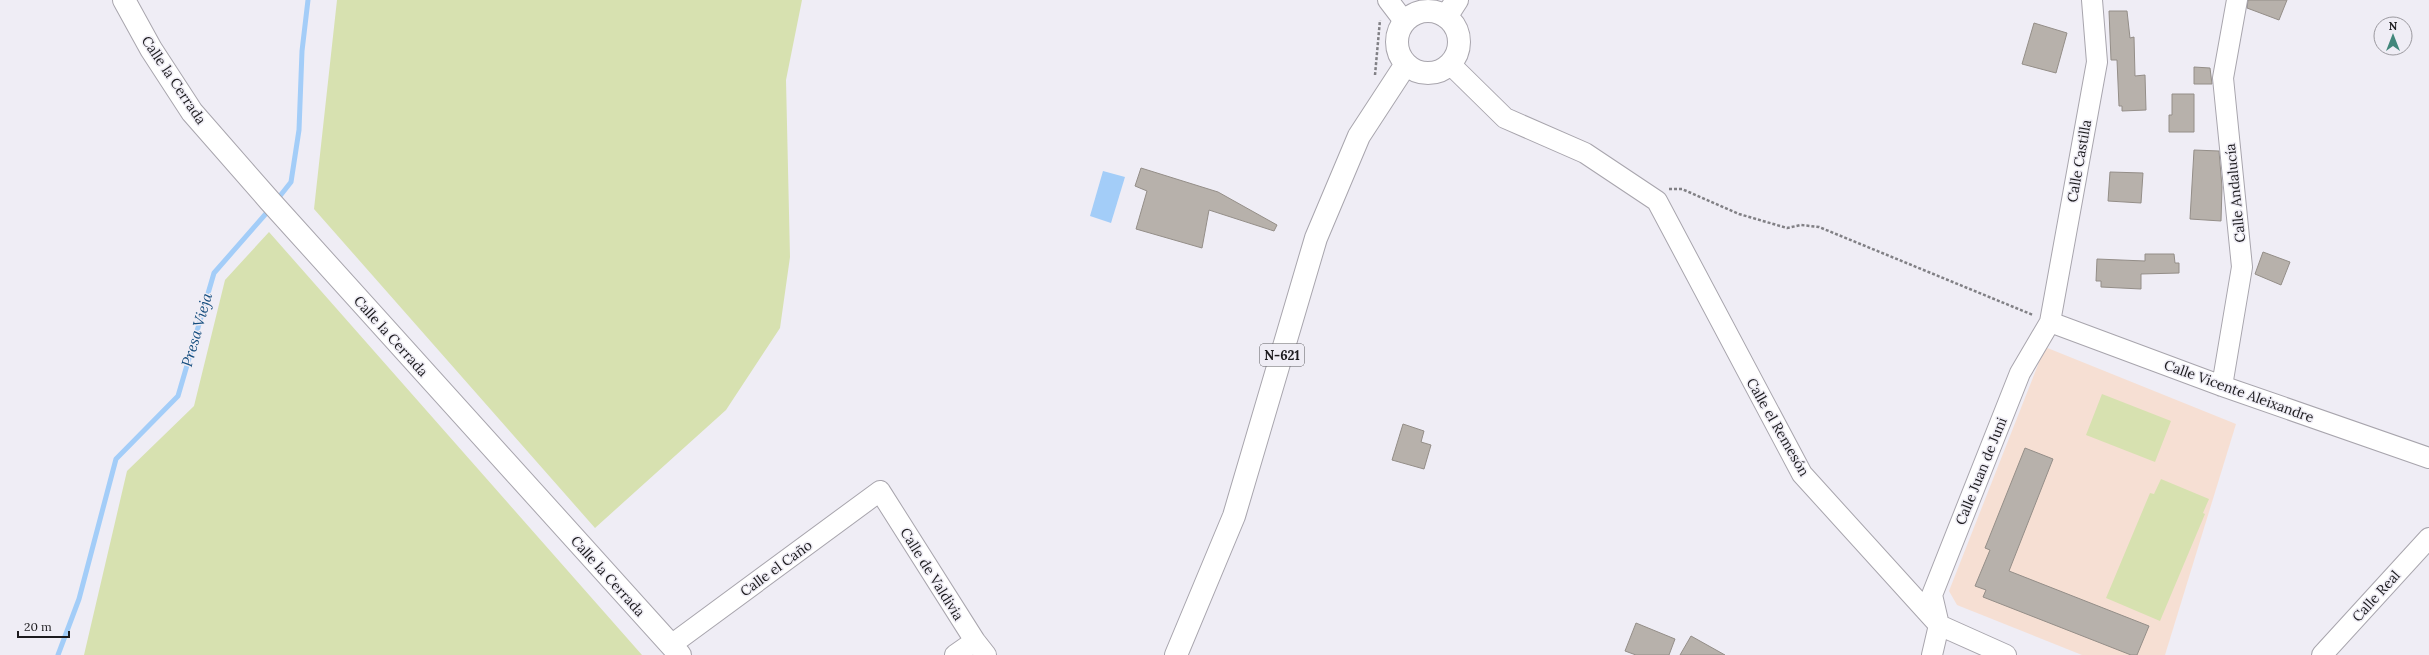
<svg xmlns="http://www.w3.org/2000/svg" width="2429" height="655" font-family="Lora,serif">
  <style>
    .education { fill: #f6dfd3 }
    .green { fill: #d7e1b0 }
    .water { fill: #a3cdf8 }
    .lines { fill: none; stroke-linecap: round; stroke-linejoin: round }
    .stream { stroke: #a3cdf8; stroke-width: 5 }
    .building { fill: #b7b1ab; stroke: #948e88 }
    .minor-casing { stroke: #a8a5ad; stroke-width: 22 }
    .tertiary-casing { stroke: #a8a5ad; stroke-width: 24 }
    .trunk-casing { stroke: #a8a5ad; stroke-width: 24 }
    .path { stroke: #818085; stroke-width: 2.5; stroke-dasharray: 3 2; stroke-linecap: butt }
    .minor { stroke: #fff; stroke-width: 20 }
    .tertiary { stroke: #fff; stroke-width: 22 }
    .trunk { stroke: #fff; stroke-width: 22 }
    .labels { text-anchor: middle; stroke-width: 3; stroke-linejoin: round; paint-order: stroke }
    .shield { fill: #efedf5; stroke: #5b5a5e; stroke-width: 1 }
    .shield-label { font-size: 13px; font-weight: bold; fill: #1c1b1e }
    .street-label { font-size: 14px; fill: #1c1b1e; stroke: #efedf5 }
    .water-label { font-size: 15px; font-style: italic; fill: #144c7d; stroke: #efedf5 }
  </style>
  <rect width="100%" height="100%" fill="#efedf5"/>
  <!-- education -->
  <path class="education" d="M 2045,347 L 2236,424 L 2165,655 L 2082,655 L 1957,605 L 1949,591 Z"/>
  <!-- green -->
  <path class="green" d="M 337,0 L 802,0 L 786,80 L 790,257 L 780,328 L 726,410 L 595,528 L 314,209 Z
    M 269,232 L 642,655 L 84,655 L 127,471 L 194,406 L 225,280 Z
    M 2102,394 L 2171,421 L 2155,462 L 2086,435 Z
    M 2161,479 L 2209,499 L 2203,513 L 2205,514 L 2160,621 L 2106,598 L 2150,493 L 2154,494 Z"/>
  <!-- water -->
  <path class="water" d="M 1103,171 L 1125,177 L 1111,223 L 1090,216 Z"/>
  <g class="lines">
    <!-- stream -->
    <path class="stream" d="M 276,201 L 291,182 L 299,130 L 302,51 L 308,0
      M 58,655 L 79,599 L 116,459 L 178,396 L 214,273 L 270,209"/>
  </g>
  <!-- building -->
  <path class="building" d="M 2248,0 L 2287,0 L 2279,20 L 2247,8 Z
    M 2109,11 L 2127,11 L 2130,38 L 2134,37 L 2135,76 L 2145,75 L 2146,110 L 2122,111 L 2122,106 L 2119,106 L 2117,60 L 2111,60 Z
    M 2034,23 L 2067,33 L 2056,73 L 2022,64 Z
    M 2194,67 L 2210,68 L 2212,84 L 2194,84 Z
    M 2172,94 L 2194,94 L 2194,132 L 2169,132 L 2169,115 L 2172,115 Z
    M 2194,150 L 2219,151 L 2222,187 L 2221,221 L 2190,219 Z
    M 1141,168 L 1218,192 L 1277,225 L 1274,231 L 1209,210 L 1202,248 L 1136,229 L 1147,191 L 1135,186 Z
    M 2110,172 L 2143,173 L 2141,203 L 2108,201 Z
    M 2263,252 L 2290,262 L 2281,285 L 2255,274 Z
    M 2145,254 L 2174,254 L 2175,263 L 2179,263 L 2179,273 L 2141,274 L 2141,289 L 2101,287 L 2101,281 L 2096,281 L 2097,259 L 2145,261 Z
    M 1403,424 L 1424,431 L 1421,442 L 1431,445 L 1424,469 L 1392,460 Z
    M 2025,448 L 2053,459 L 2009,571 L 2149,626 L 2137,655 L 2131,655 L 1983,597 L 1986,590 L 1975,586 L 1990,550 L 1985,548 Z
    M 1636,623 L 1675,639 L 1669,655 L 1636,655 L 1625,651 Z
    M 1691,636 L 1725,655 L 1680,655 Z"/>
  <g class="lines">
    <defs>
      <path id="minor" d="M 1388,0 L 1404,21
        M 1450,64 L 1505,118 L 1585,153 L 1657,201 L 1802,474 L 1939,625 L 2006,655
        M 2050,322 L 2222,386 L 2429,458
        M 2222,386 L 2242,267 L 2223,78 L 2237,0
        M 671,645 L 880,491 L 975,641 L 986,655
        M 955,655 L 975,641
        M 1932,655 L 1939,625 L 1932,595 L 2020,373 L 2050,322 L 2097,62 L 2092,0
        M 2322,655 L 2429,538"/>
      <path id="tertiary" d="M 124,0 L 151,49 L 192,112 L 269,200 L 680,655"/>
      <path id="trunk" d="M1397 42a31 31 0 1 1 62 0a31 31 0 1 1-62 0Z
        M 1446,17 L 1457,0
        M 1176,655 L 1234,516 L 1316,238 L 1359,136 L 1406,64"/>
    </defs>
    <!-- minor casing -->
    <use href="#minor" class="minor-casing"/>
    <!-- tertiary casing -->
    <use href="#tertiary" class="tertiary-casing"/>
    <!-- trunk casing -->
    <use href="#trunk" class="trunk-casing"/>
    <!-- path -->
    <path class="path" d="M 1375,75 L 1380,20
      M 1669,189 L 1682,189 L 1739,214 L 1787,228 L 1801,225 L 1819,227 L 2033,315"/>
    <!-- minor -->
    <use href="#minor" class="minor"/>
    <!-- tertiary -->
    <use href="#tertiary" class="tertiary"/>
    <!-- trunk -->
    <use href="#trunk" class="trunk"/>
  </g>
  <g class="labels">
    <!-- shield labels -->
    <rect class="shield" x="1260" y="344" width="44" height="22" rx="3"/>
    <g class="shield-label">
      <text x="1282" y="360">N-621</text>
    </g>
    <!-- street labels -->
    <g class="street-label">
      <text transform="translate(174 80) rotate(56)" y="5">Calle la Cerrada</text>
      <text transform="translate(2079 161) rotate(-80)" y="5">Calle Castilla</text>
      <text transform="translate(2235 193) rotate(-96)" y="5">Calle Andalucía</text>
      <text transform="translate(391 336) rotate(48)" y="5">Calle la Cerrada</text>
      <text transform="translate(2239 391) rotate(20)" y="5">Calle Vicente Aleixandre</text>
      <text transform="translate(1778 427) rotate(60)" y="5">Calle el Remesón</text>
      <text transform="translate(1981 471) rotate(-68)" y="5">Calle Juan de Juni</text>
      <text transform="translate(776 568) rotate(-36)" y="5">Calle el Caño</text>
      <text transform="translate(932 574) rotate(58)" y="5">Calle de Valdivia</text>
      <text transform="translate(608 576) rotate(48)" y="5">Calle la Cerrada</text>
      <text transform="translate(2376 596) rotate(-48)" y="5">Calle Real</text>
    </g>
    <!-- water labels -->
    <g class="water-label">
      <text transform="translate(197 330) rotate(-74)" y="5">Presa Vieja</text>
    </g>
  </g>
  <!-- north arrow -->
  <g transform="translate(2393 36)"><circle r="19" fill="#efedf5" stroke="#9b999f"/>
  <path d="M0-3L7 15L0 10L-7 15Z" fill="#42877b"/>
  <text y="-6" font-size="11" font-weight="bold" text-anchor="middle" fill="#1c1b1e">N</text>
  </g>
  <!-- scale -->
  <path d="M18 631v6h51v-6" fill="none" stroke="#1c1b1e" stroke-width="2"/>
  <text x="24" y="631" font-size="12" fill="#1c1b1e" stroke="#efedf5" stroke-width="3" paint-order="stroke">20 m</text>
</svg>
